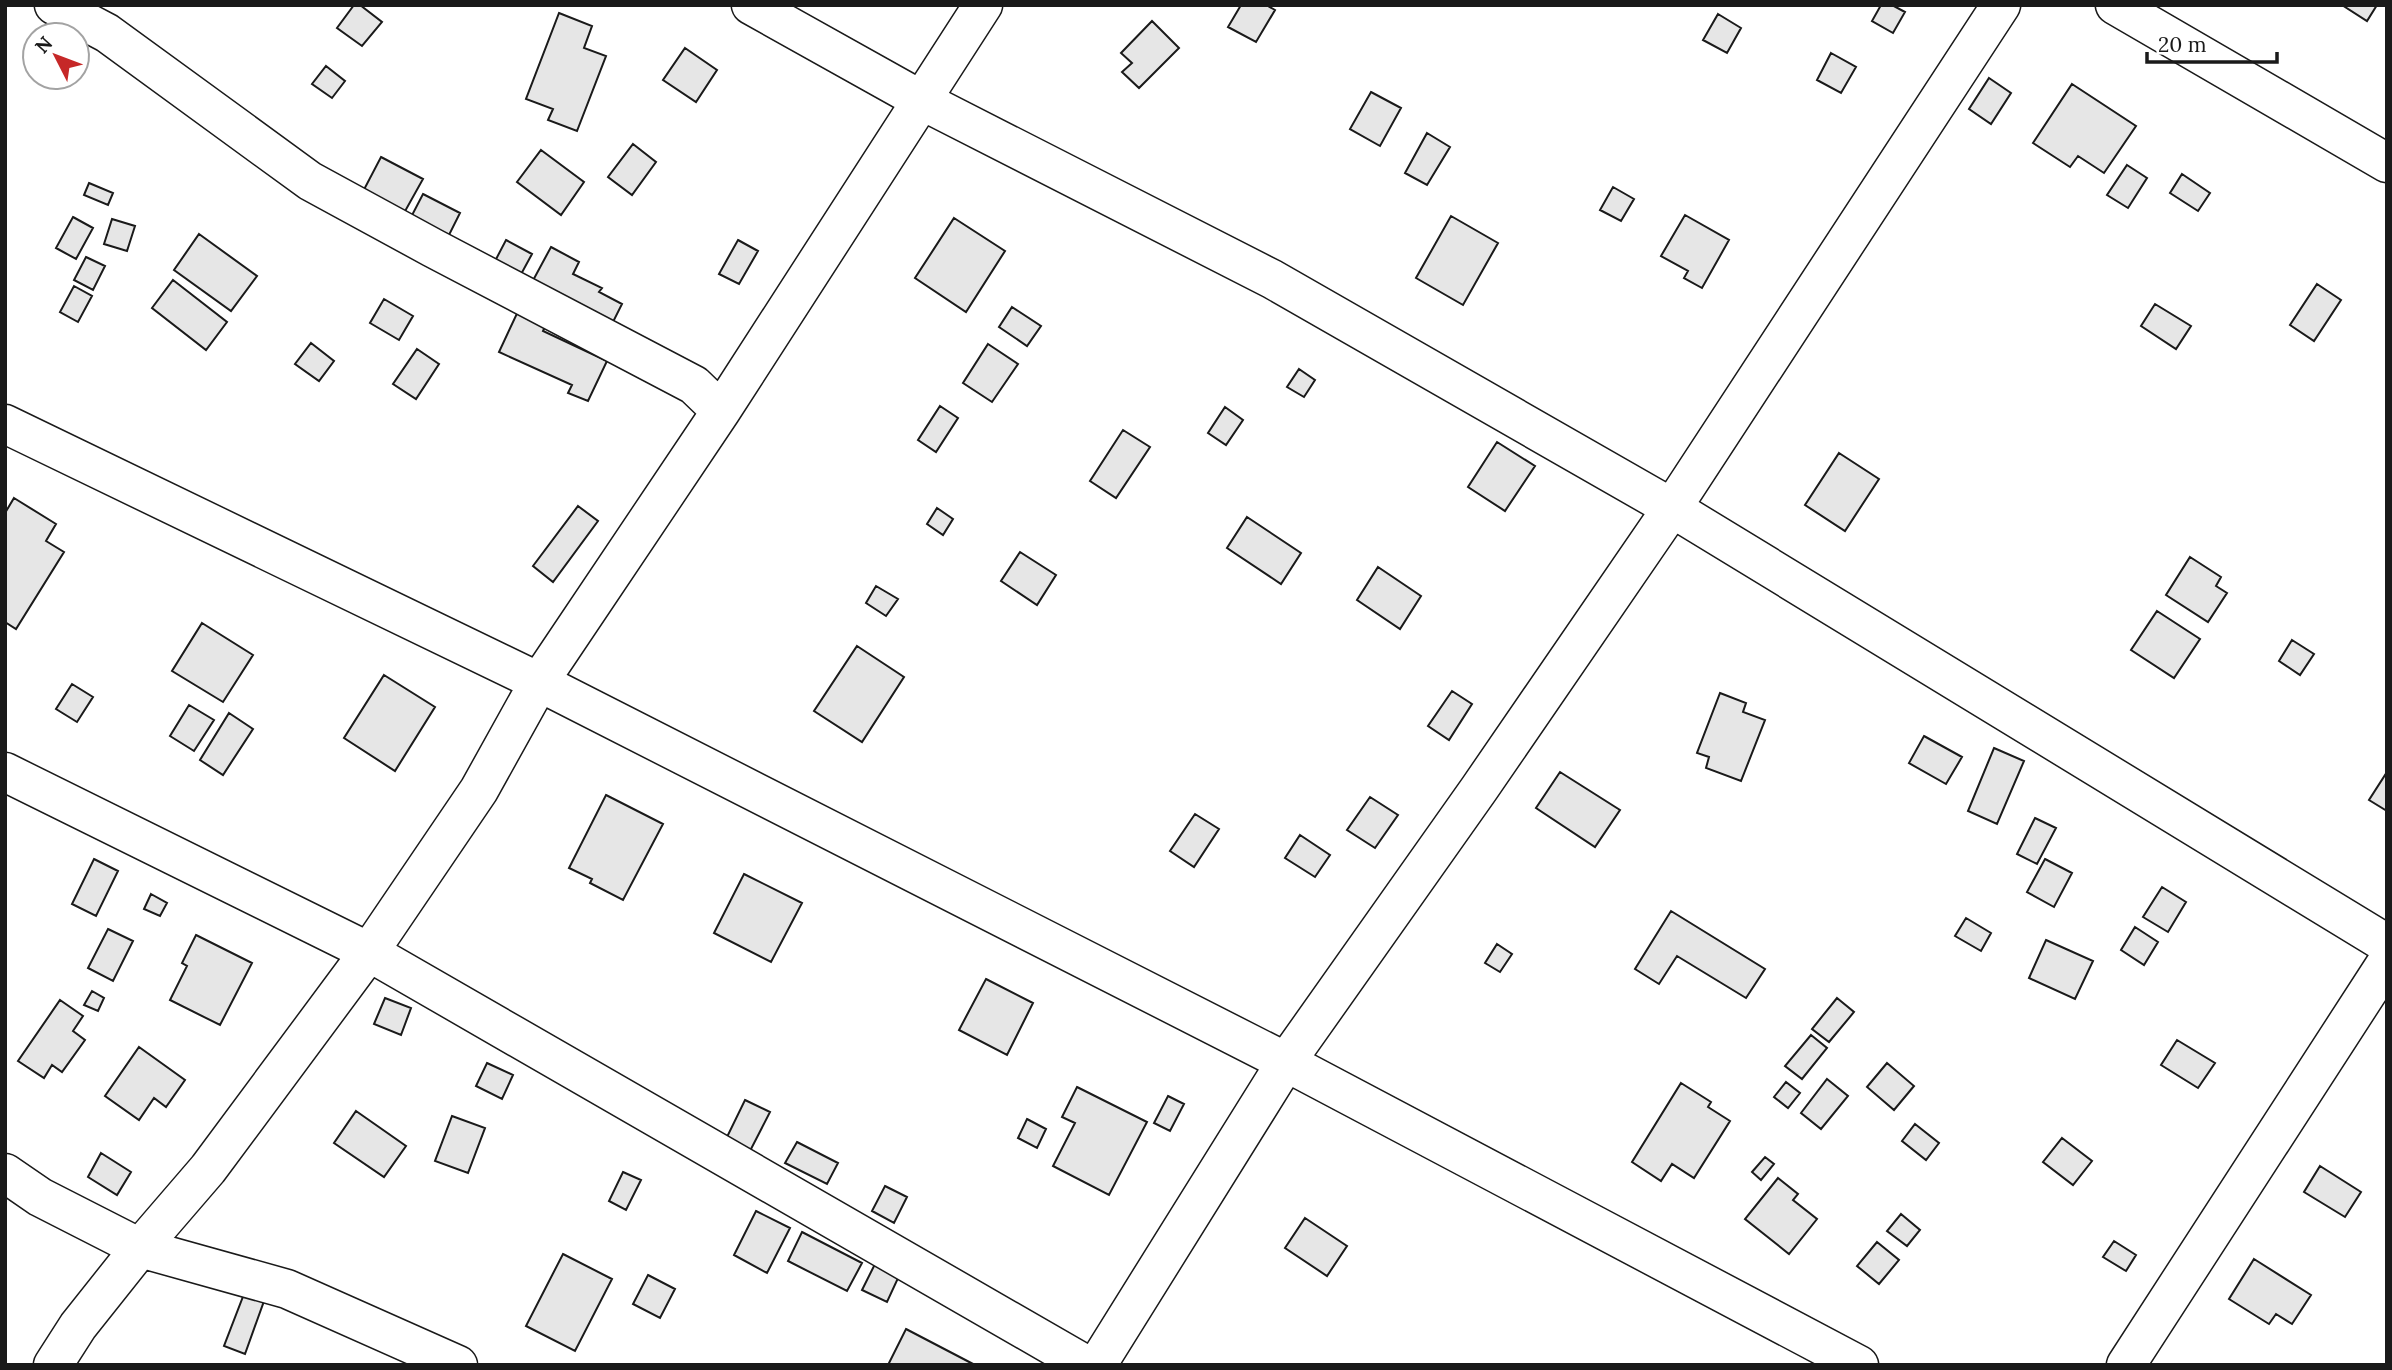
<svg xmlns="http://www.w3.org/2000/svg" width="2392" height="1370" font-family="Lora,serif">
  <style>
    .building { fill: #e6e6e6; stroke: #1a1a1a; stroke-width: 2 }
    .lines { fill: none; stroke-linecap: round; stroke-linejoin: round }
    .street-casing { stroke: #1a1a1a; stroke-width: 41 }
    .street { stroke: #fff; stroke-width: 38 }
  </style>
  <rect width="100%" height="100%" fill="#fff"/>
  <!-- building -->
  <path class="building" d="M 354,5 L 360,5 L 382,22 L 362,46 L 337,28 Z
    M 1241,5 L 1266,5 L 1275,10 L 1256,42 L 1228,27 Z
    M 1881,5 L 1892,5 L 1905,12 L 1893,33 L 1872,21 Z
    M 2342,5 L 2377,5 L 2367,21 Z
    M 559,13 L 592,26 L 584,48 L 606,56 L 577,131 L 548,120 L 553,109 L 526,99 Z
    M 1718,14 L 1741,28 L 1727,53 L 1703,40 Z
    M 1152,21 L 1179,48 L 1139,88 L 1122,72 L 1132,63 L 1121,53 Z
    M 685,48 L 717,70 L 696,102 L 663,80 Z
    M 1831,53 L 1856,67 L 1841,93 L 1817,80 Z
    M 326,66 L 345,81 L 332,98 L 312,84 Z
    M 1989,78 L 2011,93 L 1991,124 L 1969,109 Z
    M 2072,84 L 2136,126 L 2104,173 L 2078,156 L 2070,167 L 2033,143 Z
    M 1371,92 L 1401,108 L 1380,146 L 1350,129 Z
    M 1427,133 L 1450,147 L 1427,185 L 1405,173 Z
    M 633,144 L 656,162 L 632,195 L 608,177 Z
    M 541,150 L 584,182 L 561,215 L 517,182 Z
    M 381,157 L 423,179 L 399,222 L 358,201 Z
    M 2127,165 L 2147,178 L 2128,208 L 2107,195 Z
    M 2182,174 L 2210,193 L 2198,211 L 2170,193 Z
    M 89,183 L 113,193 L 108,205 L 84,195 Z
    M 1613,187 L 1634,199 L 1621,221 L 1600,210 Z
    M 423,194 L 460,213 L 447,239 L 410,219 Z
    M 1685,215 L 1729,240 L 1702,288 L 1684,278 L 1688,271 L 1661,256 Z
    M 1451,216 L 1498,243 L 1463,305 L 1416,278 Z
    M 73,217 L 93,228 L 76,259 L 56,248 Z
    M 954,218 L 1005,251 L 966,312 L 915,278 Z
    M 112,219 L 135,226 L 127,251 L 104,244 Z
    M 199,234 L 257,276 L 231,311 L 174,270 Z
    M 506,240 L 532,254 L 519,278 L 493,265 Z
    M 738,240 L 758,251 L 739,284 L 719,274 Z
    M 551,247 L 579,262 L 573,274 L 602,288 L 599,292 L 622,304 L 610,328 L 530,286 Z
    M 86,257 L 105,266 L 93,290 L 74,280 Z
    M 173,280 L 227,322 L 206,350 L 152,308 Z
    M 2317,284 L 2341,300 L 2314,341 L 2290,325 Z
    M 74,286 L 92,296 L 78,322 L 60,312 Z
    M 384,299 L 413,316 L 399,340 L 370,323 Z
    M 2155,304 L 2191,326 L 2176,349 L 2141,326 Z
    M 520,307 L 548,320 L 543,331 L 607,361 L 588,401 L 568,393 L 572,385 L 499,352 Z
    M 1012,307 L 1041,326 L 1027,346 L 999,327 Z
    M 311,343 L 334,361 L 319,381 L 295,364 Z
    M 988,344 L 1018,364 L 992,402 L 963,383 Z
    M 417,349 L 439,364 L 416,399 L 393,384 Z
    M 1299,369 L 1315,380 L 1304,397 L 1287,387 Z
    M 940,406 L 958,418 L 936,452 L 918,440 Z
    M 1225,407 L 1243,420 L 1226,445 L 1208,433 Z
    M 1123,430 L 1150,447 L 1116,498 L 1090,481 Z
    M 1497,442 L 1535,466 L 1505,511 L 1468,487 Z
    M 1839,453 L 1879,479 L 1845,531 L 1805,505 Z
    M 14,498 L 56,524 L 46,541 L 64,552 L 16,629 L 5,622 L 5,513 Z
    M 578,506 L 598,521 L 553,582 L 533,566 Z
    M 937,508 L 953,519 L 943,535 L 927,524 Z
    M 1247,517 L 1301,553 L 1281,584 L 1227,548 Z
    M 1020,552 L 1056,575 L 1037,605 L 1001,581 Z
    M 2190,557 L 2221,577 L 2216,586 L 2227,593 L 2208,622 L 2166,595 Z
    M 1378,567 L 1421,596 L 1400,629 L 1357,600 Z
    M 876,586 L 898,599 L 886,616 L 866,603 Z
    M 2157,611 L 2200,639 L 2174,678 L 2131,650 Z
    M 202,623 L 253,655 L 223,702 L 172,671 Z
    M 2292,640 L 2314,654 L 2300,675 L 2279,661 Z
    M 857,646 L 904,677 L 862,742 L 814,711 Z
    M 384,675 L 435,707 L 395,771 L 344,738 Z
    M 72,684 L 93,697 L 77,722 L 56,709 Z
    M 1452,691 L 1472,704 L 1449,740 L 1428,726 Z
    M 1720,693 L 1746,703 L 1743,712 L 1765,720 L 1741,781 L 1706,768 L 1709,757 L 1697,753 Z
    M 189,705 L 214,720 L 194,751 L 170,736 Z
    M 229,713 L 253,729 L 223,775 L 200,760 Z
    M 1924,736 L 1962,757 L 1946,784 L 1909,763 Z
    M 1994,748 L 2024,761 L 1997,824 L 1968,811 Z
    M 1560,772 L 1620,810 L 1595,847 L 1536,808 Z
    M 2387,772 L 2387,811 L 2369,800 Z
    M 606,795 L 663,824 L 623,900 L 590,883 L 592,879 L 569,868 Z
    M 1370,797 L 1398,815 L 1375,848 L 1347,830 Z
    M 1195,814 L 1219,829 L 1194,867 L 1170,851 Z
    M 2035,818 L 2056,828 L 2037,864 L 2017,854 Z
    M 1300,835 L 1330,855 L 1315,877 L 1285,858 Z
    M 94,859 L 118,871 L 96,916 L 72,904 Z
    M 2045,859 L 2072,873 L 2054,907 L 2027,892 Z
    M 744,874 L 802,903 L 771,962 L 714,933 Z
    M 2162,887 L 2186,902 L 2168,932 L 2143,917 Z
    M 151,894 L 167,903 L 160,916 L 144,909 Z
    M 1671,911 L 1765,969 L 1746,998 L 1677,956 L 1659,984 L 1635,969 Z
    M 1966,918 L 1991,933 L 1981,951 L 1955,936 Z
    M 2135,927 L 2158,942 L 2144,965 L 2121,950 Z
    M 108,929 L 133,941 L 113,981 L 88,968 Z
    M 196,935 L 252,963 L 220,1025 L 170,1000 L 187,966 L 182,963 Z
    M 2046,940 L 2093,961 L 2075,999 L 2029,978 Z
    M 1497,944 L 1512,954 L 1500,972 L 1485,963 Z
    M 986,979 L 1033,1003 L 1007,1055 L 959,1030 Z
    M 92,991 L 104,998 L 98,1011 L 84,1005 Z
    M 385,998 L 411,1008 L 401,1035 L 374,1024 Z
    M 1837,998 L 1854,1012 L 1829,1042 L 1812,1029 Z
    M 60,1000 L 83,1016 L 73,1031 L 85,1040 L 62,1072 L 52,1065 L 44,1078 L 18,1061 Z
    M 1811,1035 L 1827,1048 L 1802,1079 L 1785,1066 Z
    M 2177,1040 L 2215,1063 L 2198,1088 L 2161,1065 Z
    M 139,1047 L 185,1080 L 166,1107 L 154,1098 L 139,1120 L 105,1096 Z
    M 487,1063 L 513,1075 L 502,1099 L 476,1086 Z
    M 1887,1063 L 1914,1086 L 1894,1110 L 1867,1087 Z
    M 1827,1079 L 1848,1096 L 1821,1129 L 1801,1113 Z
    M 1786,1082 L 1800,1093 L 1788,1108 L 1774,1097 Z
    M 1681,1083 L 1711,1102 L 1708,1107 L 1730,1121 L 1694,1178 L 1672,1164 L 1661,1181 L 1632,1162 Z
    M 1077,1087 L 1147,1122 L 1109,1195 L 1053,1166 L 1075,1123 L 1062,1117 Z
    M 1168,1096 L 1184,1104 L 1170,1131 L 1154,1123 Z
    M 745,1100 L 770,1112 L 750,1151 L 726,1139 Z
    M 356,1111 L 406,1146 L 384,1177 L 334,1143 Z
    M 452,1116 L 485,1128 L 468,1173 L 435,1161 Z
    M 1027,1119 L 1046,1129 L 1037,1148 L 1018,1138 Z
    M 1915,1124 L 1939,1143 L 1926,1160 L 1902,1141 Z
    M 2062,1138 L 2092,1161 L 2073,1185 L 2043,1162 Z
    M 797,1142 L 838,1163 L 827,1184 L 785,1163 Z
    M 101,1153 L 131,1172 L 117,1195 L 88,1177 Z
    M 1765,1157 L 1774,1164 L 1761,1180 L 1752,1172 Z
    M 2320,1166 L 2361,1192 L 2345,1217 L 2304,1192 Z
    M 623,1172 L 641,1180 L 626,1210 L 609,1201 Z
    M 1778,1178 L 1798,1194 L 1793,1200 L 1817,1219 L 1789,1254 L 1745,1219 Z
    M 885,1186 L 907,1197 L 894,1223 L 872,1211 Z
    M 756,1211 L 790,1228 L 767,1273 L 734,1255 Z
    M 1901,1214 L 1920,1230 L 1907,1246 L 1887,1231 Z
    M 1305,1218 L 1347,1246 L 1327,1276 L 1285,1248 Z
    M 802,1232 L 862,1263 L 847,1291 L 788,1261 Z
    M 2114,1241 L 2136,1255 L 2126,1271 L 2103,1257 Z
    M 1877,1242 L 1899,1260 L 1879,1284 L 1857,1266 Z
    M 563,1254 L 612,1279 L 575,1351 L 526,1326 Z
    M 2254,1259 L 2311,1295 L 2292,1324 L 2276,1314 L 2269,1324 L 2229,1299 Z
    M 875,1264 L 899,1276 L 887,1302 L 862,1290 Z
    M 648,1275 L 675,1289 L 660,1318 L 633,1304 Z
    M 244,1294 L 264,1301 L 245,1354 L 224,1346 Z
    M 906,1329 L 975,1365 L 888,1365 Z"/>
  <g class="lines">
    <defs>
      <path id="street" d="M 54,5 L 107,33 L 310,181 L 433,248 L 694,385 L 721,411
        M 751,5 L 921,100 L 1272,279 L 1672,508 L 2387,944
        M 2115,5 L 2387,163
        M 5,424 L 539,682 L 1286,1062 L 1859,1365
        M 5,772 L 369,952 L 1086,1365
        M 5,1173 L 40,1197 L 140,1248 L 287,1289 L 458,1365
        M 53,1365 L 78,1326 L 140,1248 L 208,1169 L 369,952 L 479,790 L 539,682 L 721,411 L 983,5
        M 1097,1365 L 1286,1062 L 1479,789 L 1672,508 L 2001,5
        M 2126,1365 L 2387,962"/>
    </defs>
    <!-- street casing -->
    <use href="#street" class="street-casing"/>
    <!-- street -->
    <use href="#street" class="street"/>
  </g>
  <!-- border -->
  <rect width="2392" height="1370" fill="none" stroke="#1a1a1a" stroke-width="14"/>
  <!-- north arrow -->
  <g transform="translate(56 56) rotate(312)"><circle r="33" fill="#ffffff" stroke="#a3a3a3" stroke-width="2"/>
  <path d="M0-5L12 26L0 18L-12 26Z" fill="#c62828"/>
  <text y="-10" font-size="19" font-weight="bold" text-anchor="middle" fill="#1a1a1a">N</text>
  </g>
  <!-- scale -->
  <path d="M2147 52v10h130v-10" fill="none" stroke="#1a1a1a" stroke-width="3.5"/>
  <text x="2158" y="52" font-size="21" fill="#1a1a1a" stroke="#ffffff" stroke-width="5" paint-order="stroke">20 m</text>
</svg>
